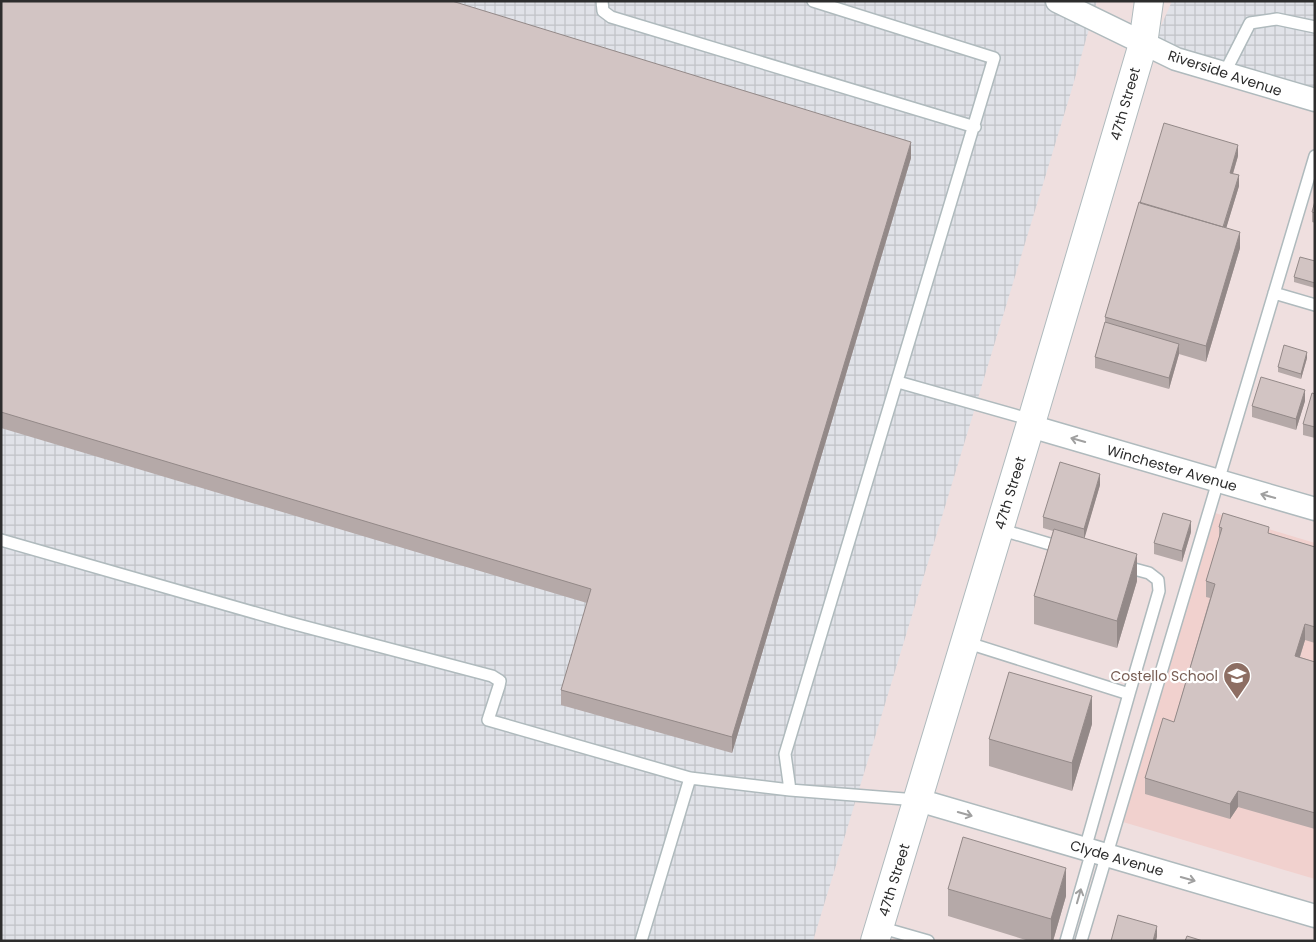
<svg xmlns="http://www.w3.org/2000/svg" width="1316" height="942" font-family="Poppins,sans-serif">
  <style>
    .industrial { fill: url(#industrial-grid) }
    .education { fill: #f1d1ce }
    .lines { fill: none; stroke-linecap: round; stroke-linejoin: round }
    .lane-casing { stroke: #afbabd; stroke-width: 14 }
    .street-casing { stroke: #afbabd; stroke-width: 25 }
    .secondary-casing { stroke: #afbabd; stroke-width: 30 }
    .lane { stroke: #fff; stroke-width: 11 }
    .street { stroke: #fff; stroke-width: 22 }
    .secondary { stroke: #fff; stroke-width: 28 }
    .wall { fill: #b5a9a8 }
    .shaded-wall { fill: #938988 }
    .building { fill: #d2c4c3; stroke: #938988 }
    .oneway { stroke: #a0a0a0 }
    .labels { text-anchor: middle; stroke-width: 4.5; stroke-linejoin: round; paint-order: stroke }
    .street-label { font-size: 14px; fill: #2d2d2d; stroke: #fff }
    .education-label { font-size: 14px; fill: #785e54; stroke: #fff; text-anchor: end }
  </style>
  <defs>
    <pattern id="industrial-grid" width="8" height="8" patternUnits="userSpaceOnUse" patternTransform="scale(1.25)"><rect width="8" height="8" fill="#e0e2e8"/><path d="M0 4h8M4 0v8" fill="none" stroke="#c0c2c7"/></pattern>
  </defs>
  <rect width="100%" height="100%" fill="#efdfdf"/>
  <!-- industrial -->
  <path class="industrial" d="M 1,1 L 1097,1 L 1071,92 L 813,941 L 1,941 Z
    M 1172,1 L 1315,1 L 1315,94 L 1154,42 Z"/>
  <!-- education -->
  <path class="education" d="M 1215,513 L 1315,543 L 1315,879 L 1123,822 Z"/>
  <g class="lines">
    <defs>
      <path id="lane" d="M 602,1 L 603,11 L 611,17 L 975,127
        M 813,1 L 994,58 L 785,754 L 790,790 L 917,800
        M 1224,74 L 1250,23 L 1277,19 L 1315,27
        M 1274,293 L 1315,305
        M 898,382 L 1032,420
        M 999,529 L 1063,548
        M 1,540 L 287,622 L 492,676 L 500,681 L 499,686 L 488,720 L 690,778 L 790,790
        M 1123,566 L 1149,573 L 1158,580 L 1159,591 L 1129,694
        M 965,642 L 1129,694 L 1085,849
        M 879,927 L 928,941
        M 641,941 L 690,778
        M 1066,941 L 1092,851
        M 1081,941 L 1315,156"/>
      <path id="street" d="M 1057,1 L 1176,59 L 1315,100
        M 1030,426 L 1315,509
        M 918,800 L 1315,916"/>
      <path id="secondary" d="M 875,941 L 1032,420 L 1143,44 L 1149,1"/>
    </defs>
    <!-- lane casing -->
    <use href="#lane" class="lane-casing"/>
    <!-- street casing -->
    <use href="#street" class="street-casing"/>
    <!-- secondary casing -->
    <use href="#secondary" class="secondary-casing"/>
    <!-- lane -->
    <use href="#lane" class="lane"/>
    <!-- street -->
    <use href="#street" class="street"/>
    <!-- secondary -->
    <use href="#secondary" class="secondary"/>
  </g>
  <!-- wall -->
  <path class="wall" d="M 1,1 L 911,158 L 732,753 L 561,705 L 561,690 L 587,603 L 1,428 Z
    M 1238,156 L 1233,174 L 1239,186 L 1226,228 L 1240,248 L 1206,362 L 1179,354 L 1169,389 L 1095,368 L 1095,357 L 1105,322 L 1105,317 L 1140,203 Z
    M 1315,201 L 1315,223 L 1312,222 L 1312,212 Z
    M 1315,261 L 1315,288 L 1294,282 L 1294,277 Z
    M 1307,358 L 1301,379 L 1278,372 L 1278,367 Z
    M 1315,394 L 1315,438 L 1303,435 L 1303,424 Z
    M 1305,401 L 1296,430 L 1252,417 L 1252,406 Z
    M 1100,485 L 1084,538 L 1137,581 L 1117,648 L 1034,624 L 1034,596 L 1053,531 L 1043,528 L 1043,517 Z
    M 1219,527 L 1269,533 L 1315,547 L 1315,643 L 1305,640 L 1300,657 L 1315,662 L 1315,829 L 1238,807 L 1230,819 L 1145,794 L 1145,778 L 1174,722 L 1210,598 L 1206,597 L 1206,581 L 1219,538 Z
    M 1191,532 L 1182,562 L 1154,554 L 1154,543 Z
    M 1092,724 L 1072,791 L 989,766 L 989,739 Z
    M 948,889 L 1066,896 L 1053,941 L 1029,941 L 948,916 Z"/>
  <!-- shaded-wall -->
  <path class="shaded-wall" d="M 911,142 L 911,158 L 732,753 L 732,737 Z
    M 1238,145 L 1238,156 L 1230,183 L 1230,173 Z
    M 1239,175 L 1239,186 L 1222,242 L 1222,232 Z
    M 1240,232 L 1240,248 L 1206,362 L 1206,346 Z
    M 1179,344 L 1179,354 L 1169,389 L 1169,378 Z
    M 1307,352 L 1307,358 L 1301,379 L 1301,374 Z
    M 1305,390 L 1305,401 L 1296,430 L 1296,419 Z
    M 1100,474 L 1100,485 L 1084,540 L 1084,529 Z
    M 1191,521 L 1191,532 L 1182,562 L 1182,551 Z
    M 1137,554 L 1137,581 L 1117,648 L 1117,621 Z
    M 1305,624 L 1305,640 L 1295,672 L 1295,656 Z
    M 1092,696 L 1092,724 L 1072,791 L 1072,763 Z
    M 1238,791 L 1238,807 L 1230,819 L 1230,804 Z
    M 1066,868 L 1066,896 L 1053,941 L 1051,941 L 1051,919 Z
    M 1157,926 L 1157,937 L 1156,941 L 1153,941 Z"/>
  <!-- building -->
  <path class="building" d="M 1,1 L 452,1 L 911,142 L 732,737 L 561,690 L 591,589 L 1,412 Z
    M 1164,123 L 1238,145 L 1230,173 L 1239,175 L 1223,227 L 1140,203 Z
    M 1315,201 L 1315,213 L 1312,212 Z
    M 1139,202 L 1240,232 L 1206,346 L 1105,317 Z
    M 1300,257 L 1315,261 L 1315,283 L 1294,277 Z
    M 1105,322 L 1179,344 L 1169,378 L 1095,357 Z
    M 1284,345 L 1307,352 L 1301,374 L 1278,367 Z
    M 1261,377 L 1305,390 L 1296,419 L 1252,406 Z
    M 1312,393 L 1315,394 L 1315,427 L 1303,424 Z
    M 1060,462 L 1100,474 L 1084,529 L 1043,517 Z
    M 1163,513 L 1191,521 L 1182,551 L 1154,543 Z
    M 1223,513 L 1269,527 L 1268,533 L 1315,547 L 1315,627 L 1305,624 L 1295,656 L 1315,662 L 1315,813 L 1238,791 L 1230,804 L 1145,778 L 1163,718 L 1174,722 L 1215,584 L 1206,581 L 1222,528 L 1219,527 Z
    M 1054,529 L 1137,554 L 1117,621 L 1034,596 Z
    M 1009,672 L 1092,696 L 1072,763 L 989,739 Z
    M 963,837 L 1066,868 L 1051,919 L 948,889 Z
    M 1118,915 L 1157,926 L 1153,941 L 1111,941 Z
    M 1187,936 L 1203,941 L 1185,941 Z"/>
  <!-- one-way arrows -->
  <defs><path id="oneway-shaft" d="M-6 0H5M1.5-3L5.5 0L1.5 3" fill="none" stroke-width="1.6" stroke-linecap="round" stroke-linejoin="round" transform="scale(1.25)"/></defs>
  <g class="oneway">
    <use href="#oneway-shaft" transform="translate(1078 440) rotate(-164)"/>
    <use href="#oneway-shaft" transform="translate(1268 496) rotate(-164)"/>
    <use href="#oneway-shaft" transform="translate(965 814) rotate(16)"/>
    <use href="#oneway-shaft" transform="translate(1188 879) rotate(16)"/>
    <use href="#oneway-shaft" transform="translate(1079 896) rotate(-74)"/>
  </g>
  <!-- icons -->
  <defs>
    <symbol id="school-pin" viewBox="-11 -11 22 30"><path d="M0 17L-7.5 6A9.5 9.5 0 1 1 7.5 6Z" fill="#8d6e63" stroke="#fff"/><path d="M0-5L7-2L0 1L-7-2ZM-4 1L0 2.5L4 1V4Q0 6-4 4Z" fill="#fff"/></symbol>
  </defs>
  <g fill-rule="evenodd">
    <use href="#school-pin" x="1221" y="660" width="32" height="43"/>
  </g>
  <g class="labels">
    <!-- street labels -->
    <g class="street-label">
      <text transform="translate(1225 73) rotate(18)" y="5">Riverside Avenue</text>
      <text transform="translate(1125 104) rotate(-74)" y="5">47th Street</text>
      <text transform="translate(1172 468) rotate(16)" y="5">Winchester Avenue</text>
      <text transform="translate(1010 493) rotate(-73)" y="5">47th Street</text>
      <text transform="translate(1117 858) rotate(16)" y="5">Clyde Avenue</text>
      <text transform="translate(894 880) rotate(-73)" y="5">47th Street</text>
    </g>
    <!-- education labels -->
    <g class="education-label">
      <text x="1218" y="681">Costello School</text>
    </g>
  </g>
  <!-- border -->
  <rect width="1316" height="942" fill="none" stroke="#2d2d2d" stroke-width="5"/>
</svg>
